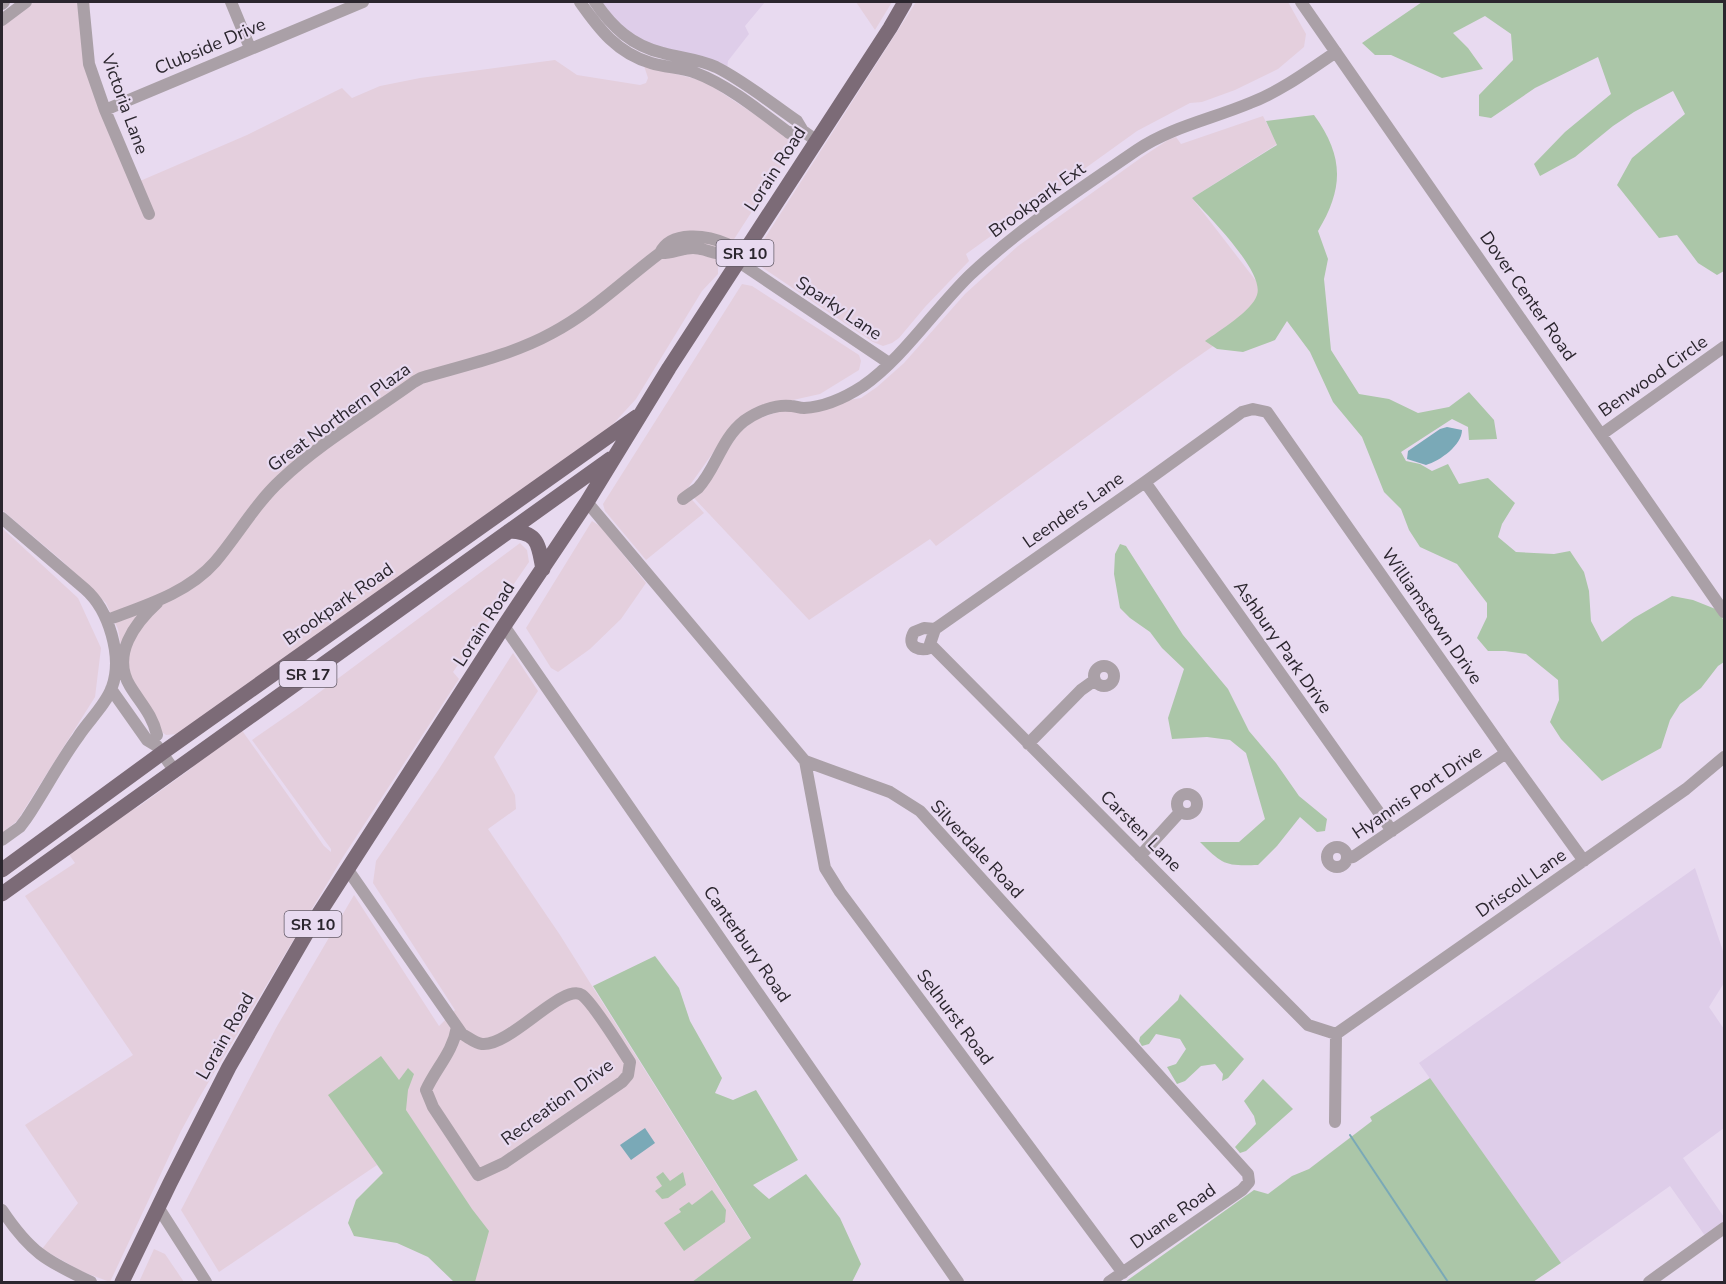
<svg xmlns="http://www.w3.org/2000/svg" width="1726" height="1284" font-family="'Nunito Sans',sans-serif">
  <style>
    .commercial { fill: #e4cfdd }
    .built { fill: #decde9 }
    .green { fill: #abc6a8 }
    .water { fill: #7aa9b7 }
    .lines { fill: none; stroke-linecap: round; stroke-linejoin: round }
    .stream { stroke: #7aa9b7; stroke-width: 2 }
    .minor { stroke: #aaa0a7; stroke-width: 12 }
    .major { stroke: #7c6b77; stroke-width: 15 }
    .labels { text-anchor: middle; stroke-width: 4.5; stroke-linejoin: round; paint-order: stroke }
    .shield { fill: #e8daf0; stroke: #645c68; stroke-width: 1.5 }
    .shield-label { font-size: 16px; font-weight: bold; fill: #2b262e }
    .street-label { font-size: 18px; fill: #2b262e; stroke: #e8daf0 }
  </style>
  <rect width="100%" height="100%" fill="#e8daf0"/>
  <!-- commercial -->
  <path class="commercial" d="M 34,2 L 90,2 L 88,26 L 97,77 L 140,181 L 247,135 L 342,88 L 352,98 L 380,86 L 420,78 L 555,60 L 577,75 L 640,85 L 646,83 L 648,78 L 644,66 L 704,81 L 789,137 L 794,143 L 793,148 L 718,264 L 718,274 L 702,291 L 636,399 L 603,435 L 178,734 L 166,735 L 162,732 L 132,685 L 121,646 L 118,629 L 106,603 L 60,559 L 2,510 L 2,25 Z
    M 856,2 L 892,2 L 875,30 Z
    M 916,2 L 1288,2 L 1306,34 L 1304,47 L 1278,69 L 1235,90 L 1202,102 L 1190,103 L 1137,131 L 966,254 L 969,261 L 925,307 L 899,338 L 892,343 L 883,346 L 873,342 L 763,268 L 755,260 L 754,255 Z
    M 1263,116 L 1277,144 L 1192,198 L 1274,304 L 1180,369 L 936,546 L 930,539 L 809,620 L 694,498 L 740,432 L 755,420 L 780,411 L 861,398 L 877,387 L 904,363 L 965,294 L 1018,246 L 1142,157 L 1168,140 L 1176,137 L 1181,144 Z
    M 742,284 L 752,286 L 859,355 L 861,361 L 859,370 L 820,394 L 793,400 L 727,433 L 685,492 L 704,513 L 646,560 L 605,511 L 603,504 Z
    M 592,521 L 600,526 L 646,583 L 621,619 L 590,649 L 558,672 L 551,668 L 526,628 Z
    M 2,528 L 78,598 L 101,648 L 95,697 L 17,821 L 2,833 Z
    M 520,543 L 527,550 L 529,562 L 453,672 L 459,679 L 343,857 L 199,1098 L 181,1131 L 110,1282 L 83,1272 L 42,1249 L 78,1203 L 25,1125 L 133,1055 L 25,896 L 75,863 L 68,853 L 121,815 L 138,807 L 192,768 L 194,764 L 241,729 L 324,846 L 331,852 L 331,849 L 252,740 L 301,706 Z
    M 513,653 L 538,691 L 494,757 L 515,795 L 516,809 L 488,829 L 560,935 L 751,1239 L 692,1282 L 459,1282 L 377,1165 L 219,1272 L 181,1210 L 276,1028 L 354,895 L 439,1026 L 455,1010 L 373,883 L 376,861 L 439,769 Z
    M 154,1249 L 165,1254 L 184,1282 L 139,1282 Z"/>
  <!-- built -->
  <path class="built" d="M 599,2 L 765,2 L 745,26 L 749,34 L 728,61 L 727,69 L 652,46 L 623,29 Z
    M 1695,868 L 1724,954 L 1724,983 L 1709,1007 L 1724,1029 L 1724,1128 L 1683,1158 L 1724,1217 L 1724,1228 L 1708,1240 L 1670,1186 L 1561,1263 L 1419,1063 Z"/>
  <!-- green -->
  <path class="green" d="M 1422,2 L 1724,2 L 1724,271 L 1717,275 L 1698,263 L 1677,235 L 1659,238 L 1617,185 L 1632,158 L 1685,114 L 1673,91 L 1634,112 L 1613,126 L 1575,157 L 1540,176 L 1534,164 L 1565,132 L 1611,94 L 1598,57 L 1535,88 L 1491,118 L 1479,116 L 1479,95 L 1513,60 L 1511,34 L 1485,16 L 1453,33 L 1468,48 L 1483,69 L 1442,78 L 1391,55 L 1375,55 L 1362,43 Z
    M 1314,115 C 1344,156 1344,188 1318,231 L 1328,259 L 1324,279 L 1331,350 L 1359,394 L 1389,399 L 1418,413 L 1449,407 L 1469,392 L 1494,420 L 1497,439 L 1469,440 L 1468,427 L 1452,419 L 1401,452 L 1406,461 L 1420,464 L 1432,471 L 1448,464 L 1459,484 L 1488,478 L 1515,503 L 1502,524 L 1498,537 L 1516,552 L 1554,554 L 1570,551 L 1584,572 L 1589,591 L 1591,621 L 1602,642 L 1634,618 L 1672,596 L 1693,600 L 1718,610 L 1724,621 L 1724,662 L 1718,666 L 1701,688 L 1680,704 L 1670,720 L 1661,748 L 1602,781 L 1561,739 L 1550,722 L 1559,700 L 1558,680 L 1526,654 L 1505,651 L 1488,651 L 1477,638 L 1487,617 L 1487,603 L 1457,564 L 1420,547 L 1409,530 L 1401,509 L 1384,492 L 1362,437 L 1333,402 L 1310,352 L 1287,321 L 1275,340 L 1243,352 L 1217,349 L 1205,341 C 1219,331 1252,311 1257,295 C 1265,272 1208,216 1192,198 L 1277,145 L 1266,121 Z
    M 1120,544 L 1126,546 L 1183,635 L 1228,689 L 1249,731 L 1276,763 L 1299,796 L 1327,819 L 1325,831 L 1317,832 L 1300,817 L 1277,846 L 1258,865 C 1225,866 1223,865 1200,842 L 1239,842 L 1265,819 L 1246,753 L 1230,740 L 1207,737 L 1172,739 L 1168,718 L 1184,669 L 1162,648 L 1150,632 L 1130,618 L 1120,608 L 1114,574 L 1115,554 Z
    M 655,956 L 679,988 L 690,1021 L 722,1078 L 715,1093 L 733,1100 L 756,1090 L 798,1160 L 753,1185 L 769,1199 L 806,1174 L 840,1218 L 861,1264 L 852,1282 L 692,1282 L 751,1238 L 593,986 Z
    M 1180,994 L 1244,1059 L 1228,1078 L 1222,1081 L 1223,1074 L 1215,1064 L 1201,1066 L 1185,1081 L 1177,1084 L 1167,1067 L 1176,1064 L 1186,1049 L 1180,1039 L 1156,1034 L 1149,1044 L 1142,1046 L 1139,1041 L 1140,1037 L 1178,1000 Z
    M 381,1056 L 399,1080 L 408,1068 L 414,1074 L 408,1090 L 406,1110 L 472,1209 L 489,1231 L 475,1282 L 454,1282 L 428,1257 L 397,1243 L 354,1236 L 348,1223 L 356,1200 L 383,1173 L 328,1095 Z
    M 1430,1078 L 1561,1263 L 1533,1282 L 1125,1282 L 1254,1190 L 1268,1194 L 1292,1176 L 1309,1169 L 1372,1121 L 1370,1117 Z
    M 1263,1079 L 1293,1109 L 1246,1151 L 1240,1153 L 1235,1147 L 1256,1124 L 1254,1116 L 1244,1101 Z
    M 663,1172 L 670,1181 L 683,1172 L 686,1185 L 668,1198 L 662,1199 L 655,1191 L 662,1186 L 656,1177 Z
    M 712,1190 L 726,1210 L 725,1222 L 684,1251 L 664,1223 L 681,1212 L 679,1209 L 689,1202 L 692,1205 Z"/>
  <!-- water -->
  <path class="water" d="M 1447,427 L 1462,430 C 1462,445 1440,461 1426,465 L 1407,459 L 1408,451 L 1440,429 Z
    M 645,1128 L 655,1143 L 631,1160 L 620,1145 Z"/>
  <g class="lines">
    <!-- stream -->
    <path class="stream" d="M 1350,1135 L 1448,1282"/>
    <!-- minor -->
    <path class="minor" d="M 83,2 L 89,64 L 105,110 L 149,214
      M 231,2 L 250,48
      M 580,2 C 599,29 617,53 651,63 C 666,68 682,67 696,73 C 728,85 761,112 789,133 L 803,131
      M 595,2 C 612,27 632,46 663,53 C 681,58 699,59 716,67 C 744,81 771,103 797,121 L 803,131 L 817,141
      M 1301,2 L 1724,612
      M 2,4 L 4,2
      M 2,20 L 26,2
      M 105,110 L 363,2
      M 660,253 C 671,254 681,248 693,248 C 706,248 716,256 730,254
      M 1602,434 L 1724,347
      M 1145,482 L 1392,831
      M 683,499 C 688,495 693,492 698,488 C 716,469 721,439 744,421 C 757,412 775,404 791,406 C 795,406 799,408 804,408 C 825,407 846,397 863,386 C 902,359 935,309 970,275 C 1020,228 1080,189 1137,150 C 1171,127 1212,119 1250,103 C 1281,91 1308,71 1336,52
      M 587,502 L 805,761 L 890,792 L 920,811 L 1248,1174 L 1249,1182 L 1242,1190 L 1109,1282
      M 2,518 L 85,589 C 109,610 123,657 112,687 C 106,705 88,721 78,737 C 59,763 44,792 26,819 L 20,827 L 2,840
      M 157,603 C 135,623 111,655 130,686 C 141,704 152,714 157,735
      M 107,620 C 144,606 188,593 215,562 C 238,535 255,504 281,480 C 321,442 370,414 414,382 L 421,378 C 465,365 512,355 552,333 C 592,312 624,280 660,253 C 671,230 707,235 727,244 L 730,254 L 739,262 L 889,363
      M 504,626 L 958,1282
      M 933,647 C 921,652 905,648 914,632 L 924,628 L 935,629
      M1094 676a10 10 0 1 1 20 0a10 10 0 1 1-20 0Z
      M 111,689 L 147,740 L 157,746 L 174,770
      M 1028,744 L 1081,690 L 1095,680
      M 805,761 L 825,868 L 840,892 L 1123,1273
      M1177 804a10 10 0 1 1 20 0a10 10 0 1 1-20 0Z
      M1327 857a10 10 0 1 1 20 0a10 10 0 1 1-20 0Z
      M 1140,856 L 1180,812
      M 1347,858 L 1353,857 L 1506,753
      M 348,870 L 462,1034 C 468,1037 475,1043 482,1044 C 510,1047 563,982 582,995 C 594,1004 620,1047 630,1062 L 628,1075 L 622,1082 L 504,1163 L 478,1175 L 433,1107 L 426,1090 C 436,1068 453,1052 457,1027
      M 1336,1034 L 1308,1025 L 930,644 L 935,629 L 1145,482 L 1242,412 L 1253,409 L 1267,412 L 1506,753 L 1584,861
      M 1336,1034 L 1686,789 L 1724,757
      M 1335,1122 L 1336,1034
      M 158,1207 L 206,1282
      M 2,1210 C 30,1252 46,1261 91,1282
      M 1649,1282 L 1724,1228"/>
    <!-- major -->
    <path class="major" d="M 509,531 C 539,532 538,544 543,569
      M 2,870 L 162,753 L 636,417
      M 2,894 L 610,459
      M 122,1282 L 170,1183 L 229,1067 L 309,929 L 504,626 L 587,502 L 669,368 L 890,28 L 905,2"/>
  </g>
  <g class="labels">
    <!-- shield labels -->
    <g class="shield">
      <rect x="716.5" y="240" width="57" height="26" rx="4.5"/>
      <rect x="279.5" y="661" width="57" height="26" rx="4.5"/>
      <rect x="284.5" y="911" width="57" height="26" rx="4.5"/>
    </g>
    <g class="shield-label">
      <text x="745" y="259">SR 10</text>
      <text x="308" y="680">SR 17</text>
      <text x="313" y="930">SR 10</text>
    </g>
    <!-- street labels -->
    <g class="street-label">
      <text transform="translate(210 46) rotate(-23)" y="6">Clubside Drive</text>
      <text transform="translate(125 104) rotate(70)" y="6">Victoria Lane</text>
      <text transform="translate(775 169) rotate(-57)" y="6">Lorain Road</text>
      <text transform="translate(1037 200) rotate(-36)" y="6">Brookpark Ext</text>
      <text transform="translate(1528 296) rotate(55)" y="6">Dover Center Road</text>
      <text transform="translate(839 308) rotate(34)" y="6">Sparky Lane</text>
      <text transform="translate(1653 376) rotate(-35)" y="6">Benwood Circle</text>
      <text transform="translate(339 417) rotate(-36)" y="6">Great Northern Plaza</text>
      <text transform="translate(1073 510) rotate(-35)" y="6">Leenders Lane</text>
      <text transform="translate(338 604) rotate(-35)" y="6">Brookpark Road</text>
      <text transform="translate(1432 616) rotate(55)" y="6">Williamstown Drive</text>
      <text transform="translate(484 624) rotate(-57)" y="6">Lorain Road</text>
      <text transform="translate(1283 647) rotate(55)" y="6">Ashbury Park Drive</text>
      <text transform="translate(1417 792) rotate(-34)" y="6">Hyannis Port Drive</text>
      <text transform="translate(1141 831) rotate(45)" y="6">Carsten Lane</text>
      <text transform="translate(977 849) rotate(47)" y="6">Silverdale Road</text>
      <text transform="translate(1521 883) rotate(-35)" y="6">Driscoll Lane</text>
      <text transform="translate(747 944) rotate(55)" y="6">Canterbury Road</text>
      <text transform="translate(955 1017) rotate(53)" y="6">Selhurst Road</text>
      <text transform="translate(225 1036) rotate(-60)" y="6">Lorain Road</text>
      <text transform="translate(557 1102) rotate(-36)" y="6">Recreation Drive</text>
      <text transform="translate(1173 1216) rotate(-35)" y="6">Duane Road</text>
    </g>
  </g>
  <!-- border -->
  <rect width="1726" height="1284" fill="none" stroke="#2b262e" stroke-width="6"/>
</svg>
